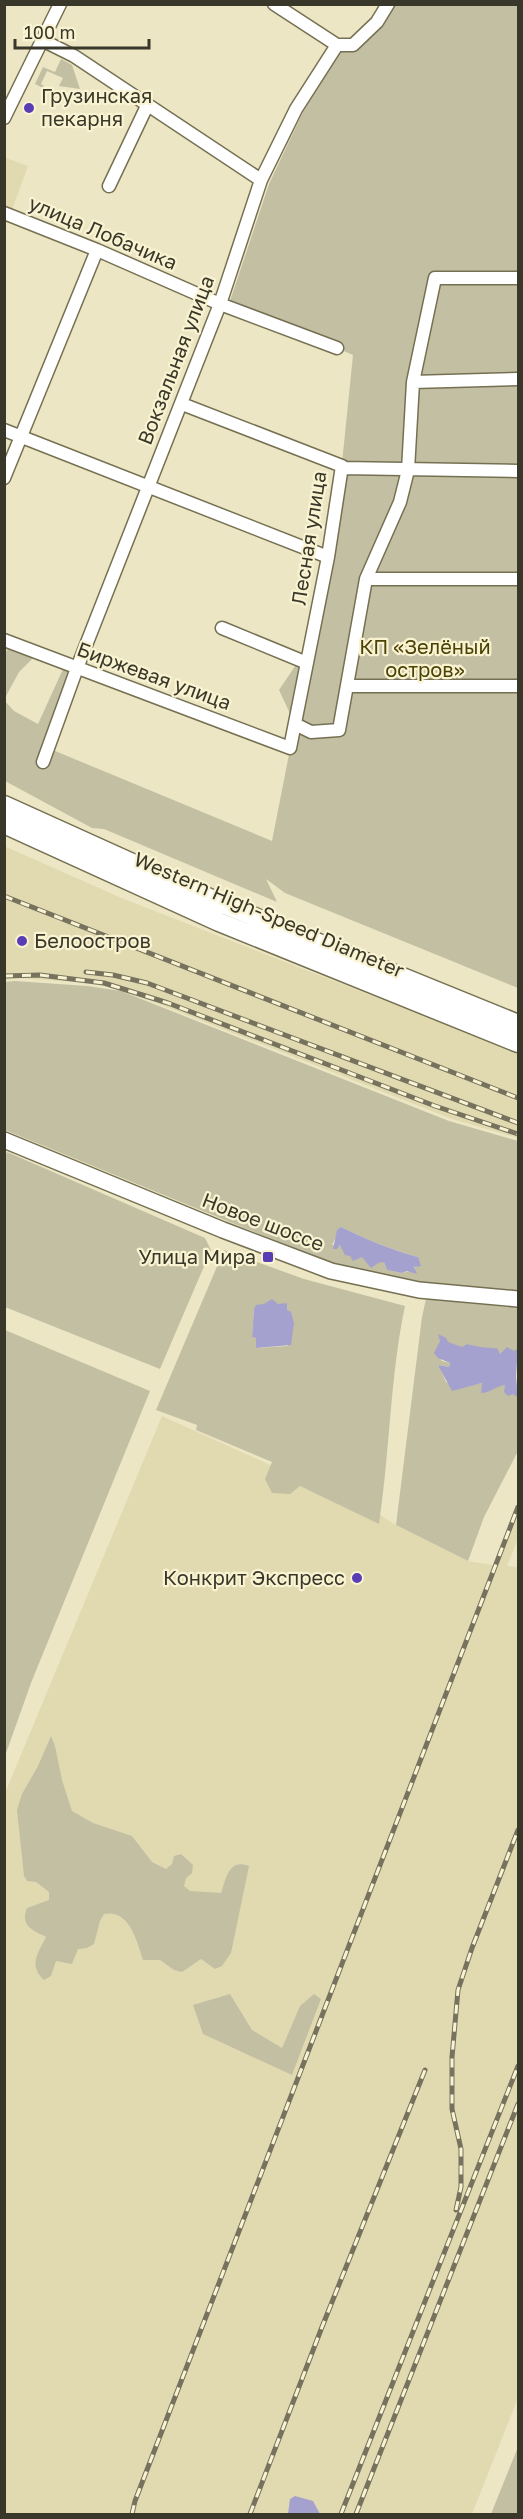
<svg xmlns="http://www.w3.org/2000/svg" width="523" height="2519" font-family="'Golos Text',sans-serif">
  <style>
    .built { fill: #e1dab1 }
    .green { fill: #c3bfa3; fill-rule: evenodd }
    .water { fill: #a4a1ce }
    .lines { fill: none; stroke-linecap: round; stroke-linejoin: round }
    .minor-casing { stroke: #757052; stroke-width: 15 }
    .major-casing { stroke: #757052; stroke-width: 18 }
    .highway-casing { stroke: #757052; stroke-width: 21 }
    .minor { stroke: #fff; stroke-width: 12 }
    .major { stroke: #fff; stroke-width: 15 }
    .highway { stroke: #fff; stroke-width: 18 }
    .rail-casing { stroke: #76725e; stroke-width: 5 }
    .rail { stroke: #f9f3d1; stroke-width: 3; stroke-dasharray: 9; stroke-linecap: butt }
    .poi-dot { fill: #593db5; stroke: #f9f3d1; stroke-width: 2 }
    .labels { text-anchor: middle; stroke-width: 4.5; stroke-linejoin: round; paint-order: stroke }
    .poi-label { font-size: 20px; fill: #39372a; stroke: #f9f3d1; text-anchor: start }
    .street-label { font-size: 20px; fill: #39372a; stroke: #f9f3d1 }
    .park-label { font-size: 20px; fill: #4b4206; stroke: #f9f3d1 }
  </style>
  <rect width="100%" height="100%" fill="#ece6c4"/>
  <!-- built -->
  <path class="built" d="M 4,157 L 28,166 L 12,210 L 5,207 Z
    M 4,846 L 124,899 L 518,1053 L 518,1138 L 452,1119 L 123,990 L 89,983 L 18,978 L 5,980 Z
    M 162,1416 L 377,1513 L 396,1525 L 468,1561 L 493,1565 L 518,1504 L 518,1539 L 507,1566 L 518,1567 L 518,2398 L 472,2514 L 5,2514 L 5,1793 Z"/>
  <!-- green -->
  <path class="green" d="M 388,5 L 518,5 L 518,988 L 285,893 L 266,879 L 277,902 L 104,829 L 92,828 L 5,781 L 4,700 L 14,711 L 38,724 L 63,669 L 76,668 L 48,748 L 272,841 L 295,724 L 279,690 L 312,641 L 341,473 L 353,355 L 230,301 L 269,184 L 303,112 L 341,50 Z
    M 61,59 L 72,65 L 80,89 L 59,86 L 63,78 L 47,71 L 41,84 L 44,86 L 43,88 L 35,84 L 43,67 L 55,72 Z
    M 10,642 L 34,657 L 19,672 L 5,698 L 4,658 Z
    M 15,981 L 87,986 L 121,991 L 449,1121 L 518,1141 L 518,1291 L 427,1283 L 332,1264 L 5,1130 L 4,982 ZM 341,1227 C 366,1239 391,1250 418,1257 L 414,1270 L 402,1273 L 387,1270 L 384,1262 C 364,1264 351,1244 332,1245 Z
    M 7,1152 L 205,1238 L 211,1250 L 160,1369 L 5,1307 L 4,1159 Z
    M 224,1250 L 304,1279 L 405,1306 C 390,1377 390,1451 379,1524 L 300,1486 L 290,1494 L 272,1493 L 265,1479 L 272,1462 L 196,1430 L 197,1425 L 156,1410 ZM 264,1304 L 278,1304 L 287,1310 L 288,1346 L 257,1348 L 256,1338 L 252,1337 L 254,1309 Z
    M 426,1299 L 518,1308 L 518,1348 L 515,1352 L 499,1354 L 493,1349 L 462,1348 L 440,1341 L 437,1354 L 442,1361 L 450,1363 L 449,1367 L 439,1365 L 446,1382 L 457,1388 L 483,1383 L 497,1386 L 505,1385 L 518,1398 L 518,1451 L 484,1517 L 468,1561 L 396,1525 L 422,1317 Z
    M 5,1330 L 150,1391 L 31,1683 L 5,1756 Z
    M 51,1736 L 55,1746 L 62,1780 L 72,1811 L 93,1823 L 132,1836 L 152,1862 L 166,1869 L 172,1864 L 174,1856 L 181,1854 L 193,1865 L 192,1873 L 186,1878 L 184,1886 L 190,1891 L 221,1893 C 226,1878 229,1858 249,1866 L 231,1953 L 222,1966 L 215,1969 L 201,1959 L 182,1972 L 174,1970 L 160,1960 L 143,1960 C 137,1942 130,1909 104,1914 L 100,1921 L 94,1944 L 87,1948 L 78,1949 L 72,1964 L 56,1961 L 51,1976 L 44,1980 C 28,1965 38,1953 46,1937 C 32,1930 20,1926 27,1908 L 49,1900 L 49,1892 L 36,1882 L 27,1881 L 24,1876 L 17,1810 L 22,1794 L 38,1766 Z
    M 230,1994 L 252,2030 L 282,2048 L 300,2006 L 314,1994 L 321,1999 L 292,2075 L 203,2034 L 193,2005 Z
    M 518,2447 L 518,2514 L 491,2514 Z"/>
  <!-- water -->
  <path class="water" d="M 341,1227 C 366,1239 391,1250 418,1257 L 421,1266 L 414,1267 L 417,1274 L 407,1271 L 402,1273 L 387,1270 L 384,1262 L 378,1263 L 371,1268 L 362,1257 L 353,1261 L 350,1256 L 345,1255 L 340,1245 L 337,1249 L 333,1249 L 337,1230 Z
    M 272,1299 L 278,1304 L 287,1303 L 287,1310 L 291,1312 L 294,1323 L 291,1345 L 256,1348 L 256,1338 L 252,1337 L 254,1309 L 256,1305 L 264,1304 Z
    M 438,1334 L 446,1338 L 448,1342 L 462,1347 L 467,1344 C 473,1346 491,1349 497,1348 L 500,1354 L 507,1347 L 514,1351 L 518,1348 L 516,1376 L 518,1398 L 513,1394 L 508,1396 L 504,1392 L 505,1385 C 496,1386 490,1393 481,1393 L 482,1383 L 452,1391 L 439,1367 L 439,1365 L 449,1367 L 450,1363 L 438,1358 L 434,1353 L 440,1341 Z
    M 295,2496 L 313,2501 L 320,2514 L 288,2514 L 290,2499 Z"/>
  <g class="lines">
    <defs>
      <path id="minor" d="M 274,4 L 337,45
        M 44,41 L 74,56 L 261,180
        M 4,118 L 60,4
        M 109,186 L 147,106
        M 4,213 L 97,250 L 220,304 L 337,348
        M 413,382 L 518,379
        M 4,430 L 328,557
        M 342,468 L 518,471
        M 4,478 L 97,250
        M 366,579 L 518,579
        M 222,628 L 307,663
        M 4,640 L 290,748 L 328,557 L 342,466 L 182,404
        M 348,686 L 518,686
        M 295,724 L 311,732 L 339,730 L 366,579 L 400,502 L 408,470 L 413,382 L 435,278 L 518,278
        M 43,762 L 77,668 L 220,304 L 261,180 L 296,109 L 337,45 L 353,45 L 377,22 L 388,4"/>
      <path id="major" d="M 4,1140 L 223,1230 L 331,1271 L 419,1290 L 518,1299"/>
      <path id="highway" d="M 4,805 L 225,905 L 518,1024
        M 4,824 L 219,922 L 518,1043"/>
    </defs>
    <!-- minor casing -->
    <use href="#minor" class="minor-casing"/>
    <!-- major casing -->
    <use href="#major" class="major-casing"/>
    <!-- highway casing -->
    <use href="#highway" class="highway-casing"/>
    <!-- minor -->
    <use href="#minor" class="minor"/>
    <!-- major -->
    <use href="#major" class="major"/>
    <!-- highway -->
    <use href="#highway" class="highway"/>
    <defs>
      <path id="rail" d="M 4,896 L 518,1098
        M 86,972 L 113,975 L 147,983 L 518,1123
        M 4,976 L 40,975 L 104,983 L 168,1003 L 435,1106 L 518,1134
        M 456,2210 L 461,2187 L 461,2149 L 452,2109 L 452,2057 L 458,1990 L 472,1948 L 518,1830
        M 132,2514 L 135,2501 L 518,1507
        M 250,2514 L 322,2327 L 425,2070
        M 341,2514 L 518,2066
        M 356,2514 L 518,2104"/>
    </defs>
    <!-- rail casing -->
    <use href="#rail" class="rail-casing"/>
    <!-- rail -->
    <use href="#rail" class="rail"/>
  </g>
  <!-- markers -->
  <g class="poi-dot">
    <circle cx="29" cy="108" r="6"/>
    <circle cx="22" cy="941" r="6"/>
    <rect x="262" y="1251" width="12" height="12" rx="3"/>
    <circle cx="357" cy="1578" r="6"/>
  </g>
  <g class="labels">
    <!-- poi labels -->
    <g class="poi-label">
      <text x="41" y="103">Грузинская<tspan x="41" dy="23">пекарня</tspan></text>
      <text x="34" y="948">Белоостров</text>
      <text x="256" y="1264" text-anchor="end">Улица Мира</text>
      <text x="345" y="1585" text-anchor="end">Конкрит Экспресс</text>
    </g>
    <!-- street labels -->
    <g class="street-label">
      <text transform="translate(103 233) rotate(23)" y="7">улица Лобачика</text>
      <text transform="translate(176 360) rotate(-69)" y="7">Вокзальная улица</text>
      <text transform="translate(309 538) rotate(-81)" y="7">Лесная улица</text>
      <text transform="translate(154 676) rotate(20)" y="7">Биржевая улица</text>
      <text transform="translate(269 915) rotate(23)" y="7">Western High-Speed Diameter</text>
      <text transform="translate(263 1222) rotate(21)" y="7">Новое шоссе</text>
    </g>
    <!-- park labels -->
    <g class="park-label">
      <text x="425" y="654">КП «Зелёный<tspan x="425" dy="23">остров»</tspan></text>
    </g>
  </g>
  <!-- border -->
  <rect width="523" height="2519" fill="none" stroke="#39372a" stroke-width="12"/>
  <!-- scale -->
  <path d="M15 39v9h134v-9" fill="none" stroke="#39372a" stroke-width="3"/>
  <text x="24" y="39" font-size="18" fill="#39372a" stroke="#f9f3d1" stroke-width="4.5" paint-order="stroke">100 m</text>
</svg>
